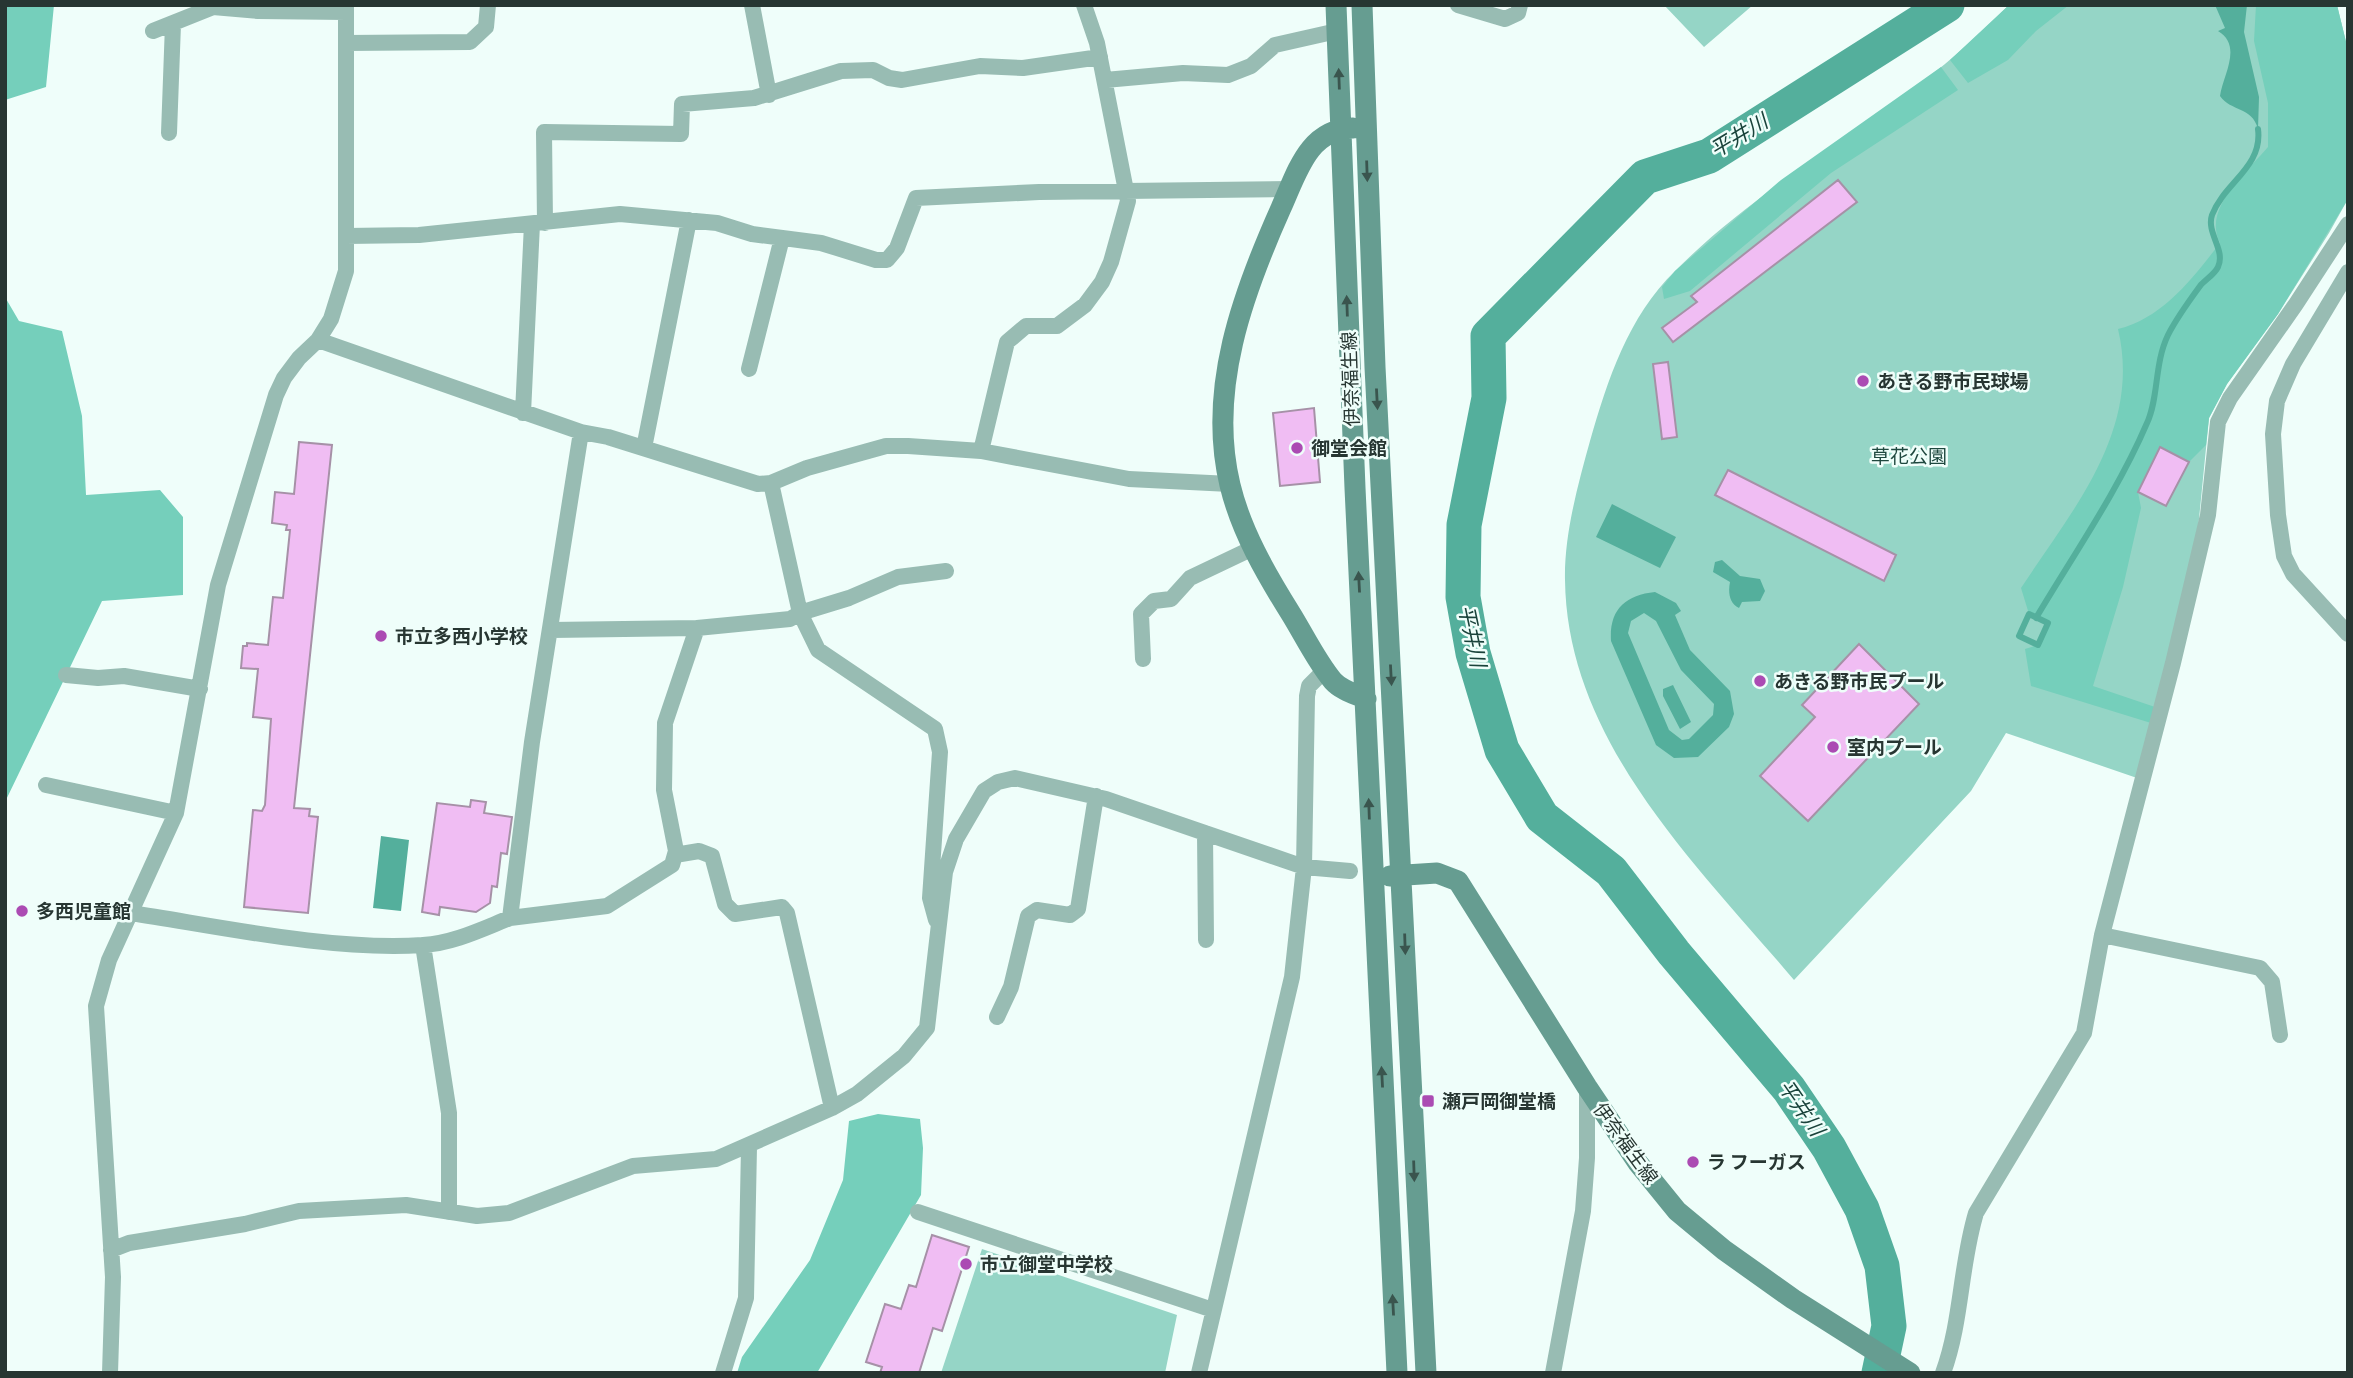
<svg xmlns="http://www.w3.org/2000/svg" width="2353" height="1378" font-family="Barlow,'Noto Sans JP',sans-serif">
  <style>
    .green { fill: #95d5c6 }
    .forest { fill: #75cfbb }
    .water { fill: #54af9c; fill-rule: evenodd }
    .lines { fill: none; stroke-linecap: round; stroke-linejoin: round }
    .stream { stroke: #54af9c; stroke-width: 6 }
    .river { stroke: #54af9c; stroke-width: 35 }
    .building { fill: #f0bdf3; stroke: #a691a7; stroke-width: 2 }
    .street { stroke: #98bcb3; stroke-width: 16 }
    .secondary { stroke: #669d91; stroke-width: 21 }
    .oneway { fill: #3a554e }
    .poi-dot { fill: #ab4bb3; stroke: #effefa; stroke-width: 2.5 }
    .labels { text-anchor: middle; stroke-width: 5; stroke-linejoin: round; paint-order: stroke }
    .street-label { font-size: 19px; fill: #273632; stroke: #effefa }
    .poi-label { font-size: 19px; font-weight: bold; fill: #273632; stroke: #effefa; text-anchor: start }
    .park-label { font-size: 19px; fill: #1f483f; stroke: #effefa }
    .water-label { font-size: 21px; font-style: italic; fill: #1a433b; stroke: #effefa }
  </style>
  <rect width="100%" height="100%" fill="#effefa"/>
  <!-- green -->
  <path class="green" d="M 1664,5 L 1753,5 L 1704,47 Z
    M 2009,5 L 2337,5 L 2348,50 L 2348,199 L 2329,233 L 2278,314 L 2227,384 L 2209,418 L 2198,529 L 2182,605 L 2137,778 L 2006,733 L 1971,791 L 1794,980 C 1697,865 1567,742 1565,580 C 1564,535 1578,484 1590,441 C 1608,379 1628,317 1675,271 C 1756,190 1857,135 1945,64 C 1967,46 1988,25 2009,5 Z
    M 982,1249 L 1177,1315 L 1165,1373 L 941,1373 Z"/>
  <!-- forest -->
  <path class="forest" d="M 5,5 L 54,5 L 46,87 L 5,100 Z
    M 2009,5 L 2069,5 L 2036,31 L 2008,60 L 1968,83 L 1950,60 Z
    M 2256,5 L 2337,5 L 2348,50 L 2348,199 L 2278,314 L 2227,384 L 2209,418 L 2206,445 L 2189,462 L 2160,448 L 2138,492 L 2141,508 L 2123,587 L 2093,686 L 2155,707 L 2151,723 L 2031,686 L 2025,649 L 2038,645 L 2048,624 L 2029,614 L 2021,588 C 2073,509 2142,430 2118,329 C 2163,318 2193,278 2220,243 C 2202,208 2247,172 2268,147 L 2268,103 L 2254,41 Z
    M 1941,67 L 1958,90 L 1831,173 L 1690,291 L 1664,299 L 1662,287 L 1675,271 L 1781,180 Z
    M 5,297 L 19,321 L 62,331 L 82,416 L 86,495 L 160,490 L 183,517 L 183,595 L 102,601 L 5,802 Z
    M 878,1114 L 920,1119 L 923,1148 L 921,1195 L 817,1373 L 737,1373 L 742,1357 L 810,1260 L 843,1180 L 849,1121 Z"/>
  <!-- water -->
  <path class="water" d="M 2215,5 L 2247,5 L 2244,32 L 2259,97 L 2258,129 C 2252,106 2231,112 2220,96 C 2223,75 2243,46 2218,31 L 2225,28 Z
    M 1612,504 L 1676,537 L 1660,568 L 1596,537 Z
    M 1722,560 L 1740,576 L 1760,579 L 1765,591 L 1760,601 L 1742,602 L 1739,608 C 1729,603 1728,592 1730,582 L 1713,572 L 1715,562 Z
    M 1655,592 L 1676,603 L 1681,611 L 1675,615 L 1690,650 L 1730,691 L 1734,714 L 1729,727 L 1698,757 L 1674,758 L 1656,745 L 1611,641 C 1609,610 1625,595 1655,592 ZM 1644,613 L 1656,621 L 1681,670 L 1714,704 L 1713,715 L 1689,739 L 1682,740 L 1669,730 L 1628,633 L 1631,621 Z
    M 1673,685 L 1691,722 L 1680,729 L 1663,696 L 1663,689 Z
    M 381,836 L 409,840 L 401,911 L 373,908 Z"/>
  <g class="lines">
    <!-- stream -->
    <path class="stream" d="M 2029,614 L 2048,623 L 2038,645 L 2019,636 Z
      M 2036,618 C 2074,554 2118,491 2147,423 C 2159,397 2154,364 2168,335 C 2176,319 2189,301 2200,286 C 2205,280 2215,274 2218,267 C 2226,250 2206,233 2212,215 C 2224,183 2263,167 2258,129"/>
    <!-- river -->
    <path class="river" d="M 1879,1373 L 1889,1326 L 1882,1266 L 1862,1209 L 1829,1148 L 1789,1089 L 1674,953 L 1611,871 L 1542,817 L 1502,750 L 1473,653 L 1463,597 L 1464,525 L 1489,398 L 1488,336 L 1645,177 L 1709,156 L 1947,5"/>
  </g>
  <!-- building -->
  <path class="building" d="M 1838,180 L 1857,202 L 1673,342 L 1662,328 L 1697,302 L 1691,296 Z
    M 1668,362 L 1677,437 L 1662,439 L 1653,364 Z
    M 1314,408 L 1320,482 L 1280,486 L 1273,413 Z
    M 299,442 L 332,445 L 294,808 L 310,809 L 309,816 L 318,817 L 308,913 L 244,907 L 253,810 L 262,811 L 265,805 L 271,719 L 253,717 L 258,669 L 241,668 L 243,646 L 247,646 L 247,643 L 268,645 L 273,597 L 283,598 L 290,530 L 286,530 L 287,525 L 272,523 L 275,492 L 294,494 Z
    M 2160,447 L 2189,462 L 2166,506 L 2138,492 Z
    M 1728,470 L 1896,555 L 1884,581 L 1715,495 Z
    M 1859,644 L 1919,704 L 1808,821 L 1760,776 L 1815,717 L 1802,705 Z
    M 471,800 L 486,802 L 484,813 L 512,817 L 507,854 L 501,853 L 497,887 L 492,886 L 490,903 L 476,912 L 440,907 L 439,915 L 422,912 L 437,803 L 470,807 Z
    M 932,1235 L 969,1247 L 942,1331 L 933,1328 L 919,1373 L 880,1373 L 882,1367 L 866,1362 L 885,1304 L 901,1309 L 909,1285 L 916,1287 Z"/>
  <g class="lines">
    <!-- street -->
    <path class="street" d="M 752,5 L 769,95
      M 1458,5 L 1505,19 L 1518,13 L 1520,5
      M 153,31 L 213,7 L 258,11 L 346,12
      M 346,43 L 470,42 L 486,27 L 488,5
      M 1105,80 L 1183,73 L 1228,75 L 1251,66 L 1275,45 L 1337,31
      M 169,133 L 173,24
      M 545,223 L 544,132 L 681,134 L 682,104 L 754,98 L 841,71 L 873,70 L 889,78 L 902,80 L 980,66 L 1023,68 L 1100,57
      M 346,236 L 419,235 L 620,214 L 717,223 L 752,234 L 821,243 L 876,260 L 887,260 L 897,248 L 916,198 L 1039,192 L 1291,189
      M 2348,272 L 2293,364 L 2277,401 L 2273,434 L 2278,515 L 2284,556 L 2293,574 L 2348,634
      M 318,340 L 581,432 L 608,437 L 758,484 L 771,483 L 807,468 L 886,446 L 908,446 L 981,451 L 1129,479 L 1230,484
      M 749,369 L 782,238
      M 523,413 L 532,224
      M 644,448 L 689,220
      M 981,451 L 1007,342 L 1026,326 L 1057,326 L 1085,305 L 1102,282 L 1111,262 L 1128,201 L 1097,43 L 1084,5
      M 551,630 L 697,628
      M 1143,659 L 1141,614 L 1154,601 L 1171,599 L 1190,578 L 1253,548
      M 66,675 L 98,678 L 124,676 L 200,689
      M 46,785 L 176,813
      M 1205,833 L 1206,940
      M 675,855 L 699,851 L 712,856 L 725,904 L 735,914 L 782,907 L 787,913 L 832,1108
      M 131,913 C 222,927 332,951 423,945 C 454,943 482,929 510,918 L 532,742 L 581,432
      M 510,918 L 607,906 L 672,865 L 676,851 L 664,790 L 665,723 L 697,628 L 790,619 L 800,613 L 771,483
      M 936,920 L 930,898 L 940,752 L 935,729 L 818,650 L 800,613 L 849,598 L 898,577 L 946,571
      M 2102,935 L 2260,968 L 2272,982 L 2280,1035
      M 423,945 L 449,1113 L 449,1212
      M 997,1017 L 1011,987 L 1028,916 L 1037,910 L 1070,915 L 1078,909 L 1096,796
      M 918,1212 L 1213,1310
      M 111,1250 L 129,1243 L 245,1224 L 299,1211 L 406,1205 L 477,1216 L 509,1213 L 633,1166 L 716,1159 L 832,1108 L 857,1094 L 904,1056 L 927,1028 L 945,872 L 956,839 L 984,791 L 998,782 L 1015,778 L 1106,799 L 1304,867 L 1350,871
      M 110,1373 L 113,1277 L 96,1006 L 109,960 L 176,813 L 218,585 L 276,395 L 284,378 L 299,358 L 318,340 L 331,319 L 346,271 L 346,5
      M 723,1373 L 746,1298 L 749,1147
      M 1199,1373 L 1292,977 L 1304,867 L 1307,696 L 1309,686 L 1326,669
      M 1553,1373 L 1583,1211 L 1587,1158 L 1587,1087
      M 1943,1373 C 1962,1321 1960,1266 1976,1213 L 2084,1033 L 2102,935 L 2173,663 L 2208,515 L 2218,422 L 2230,398 L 2296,304 L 2348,224"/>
    <!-- secondary -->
    <path class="secondary" d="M 1336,5 L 1355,488 L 1397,1373
      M 1362,5 L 1375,367 L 1426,1373
      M 1353,128 C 1308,129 1297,173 1281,208 C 1243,293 1207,390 1230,485 C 1241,531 1266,574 1291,614 C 1304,635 1317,662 1333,681 C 1341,690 1355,694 1366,699
      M 1390,876 L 1437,873 L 1458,881 L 1587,1087 L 1638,1163 L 1677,1211 L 1724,1250 L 1793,1299 L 1910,1373"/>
  </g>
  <!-- one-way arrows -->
  <defs><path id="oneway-solid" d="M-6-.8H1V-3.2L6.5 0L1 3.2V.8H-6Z" transform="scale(1.75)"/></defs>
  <g class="oneway">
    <use href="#oneway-solid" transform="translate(1339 79) rotate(-92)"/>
    <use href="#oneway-solid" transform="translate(1367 171) rotate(88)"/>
    <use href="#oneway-solid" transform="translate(1347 306) rotate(-92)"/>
    <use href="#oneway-solid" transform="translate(1377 399) rotate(87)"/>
    <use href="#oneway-solid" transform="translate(1359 582) rotate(-93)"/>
    <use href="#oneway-solid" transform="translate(1391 675) rotate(87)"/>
    <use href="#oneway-solid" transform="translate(1369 809) rotate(-92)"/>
    <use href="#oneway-solid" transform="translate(1405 944) rotate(88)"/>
    <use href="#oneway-solid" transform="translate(1382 1077) rotate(-93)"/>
    <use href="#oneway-solid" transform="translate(1414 1171) rotate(88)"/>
    <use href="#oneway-solid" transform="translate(1393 1305) rotate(-93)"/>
  </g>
  <!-- markers -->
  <g class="poi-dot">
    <circle cx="1863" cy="381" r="7"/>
    <circle cx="1297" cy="448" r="7"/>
    <circle cx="381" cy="636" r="7"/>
    <circle cx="1760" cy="681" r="7"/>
    <circle cx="1833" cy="747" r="7"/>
    <circle cx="22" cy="911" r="7"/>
    <rect x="1421" y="1094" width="14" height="14" rx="3.5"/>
    <circle cx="1693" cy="1162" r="7"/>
    <circle cx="966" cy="1264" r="7"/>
  </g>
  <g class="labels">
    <!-- street labels -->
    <g class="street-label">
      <text transform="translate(1350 379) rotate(-92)" y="7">伊奈福生線</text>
      <text transform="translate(1626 1143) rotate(54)" y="7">伊奈福生線</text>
    </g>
    <!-- poi labels -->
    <g class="poi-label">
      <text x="1877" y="388">あきる野市民球場</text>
      <text x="1311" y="455">御堂会館</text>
      <text x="395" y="643">市立多西小学校</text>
      <text x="1774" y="688">あきる野市民プール</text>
      <text x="1847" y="754">室内プール</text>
      <text x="36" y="918">多西児童館</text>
      <text x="1442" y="1108">瀬戸岡御堂橋</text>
      <text x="1707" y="1169">ラ フーガス</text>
      <text x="980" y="1271">市立御堂中学校</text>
    </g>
    <!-- park labels -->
    <g class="park-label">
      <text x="1909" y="463">草花公園</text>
    </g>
    <!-- water labels -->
    <g class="water-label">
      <text transform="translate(1739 136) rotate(-31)" y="7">平井川</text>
      <text transform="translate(1472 636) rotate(78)" y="7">平井川</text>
      <text transform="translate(1801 1108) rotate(55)" y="7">平井川</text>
    </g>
  </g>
  <!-- border -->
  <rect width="2353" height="1378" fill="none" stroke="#273632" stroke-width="14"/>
</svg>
